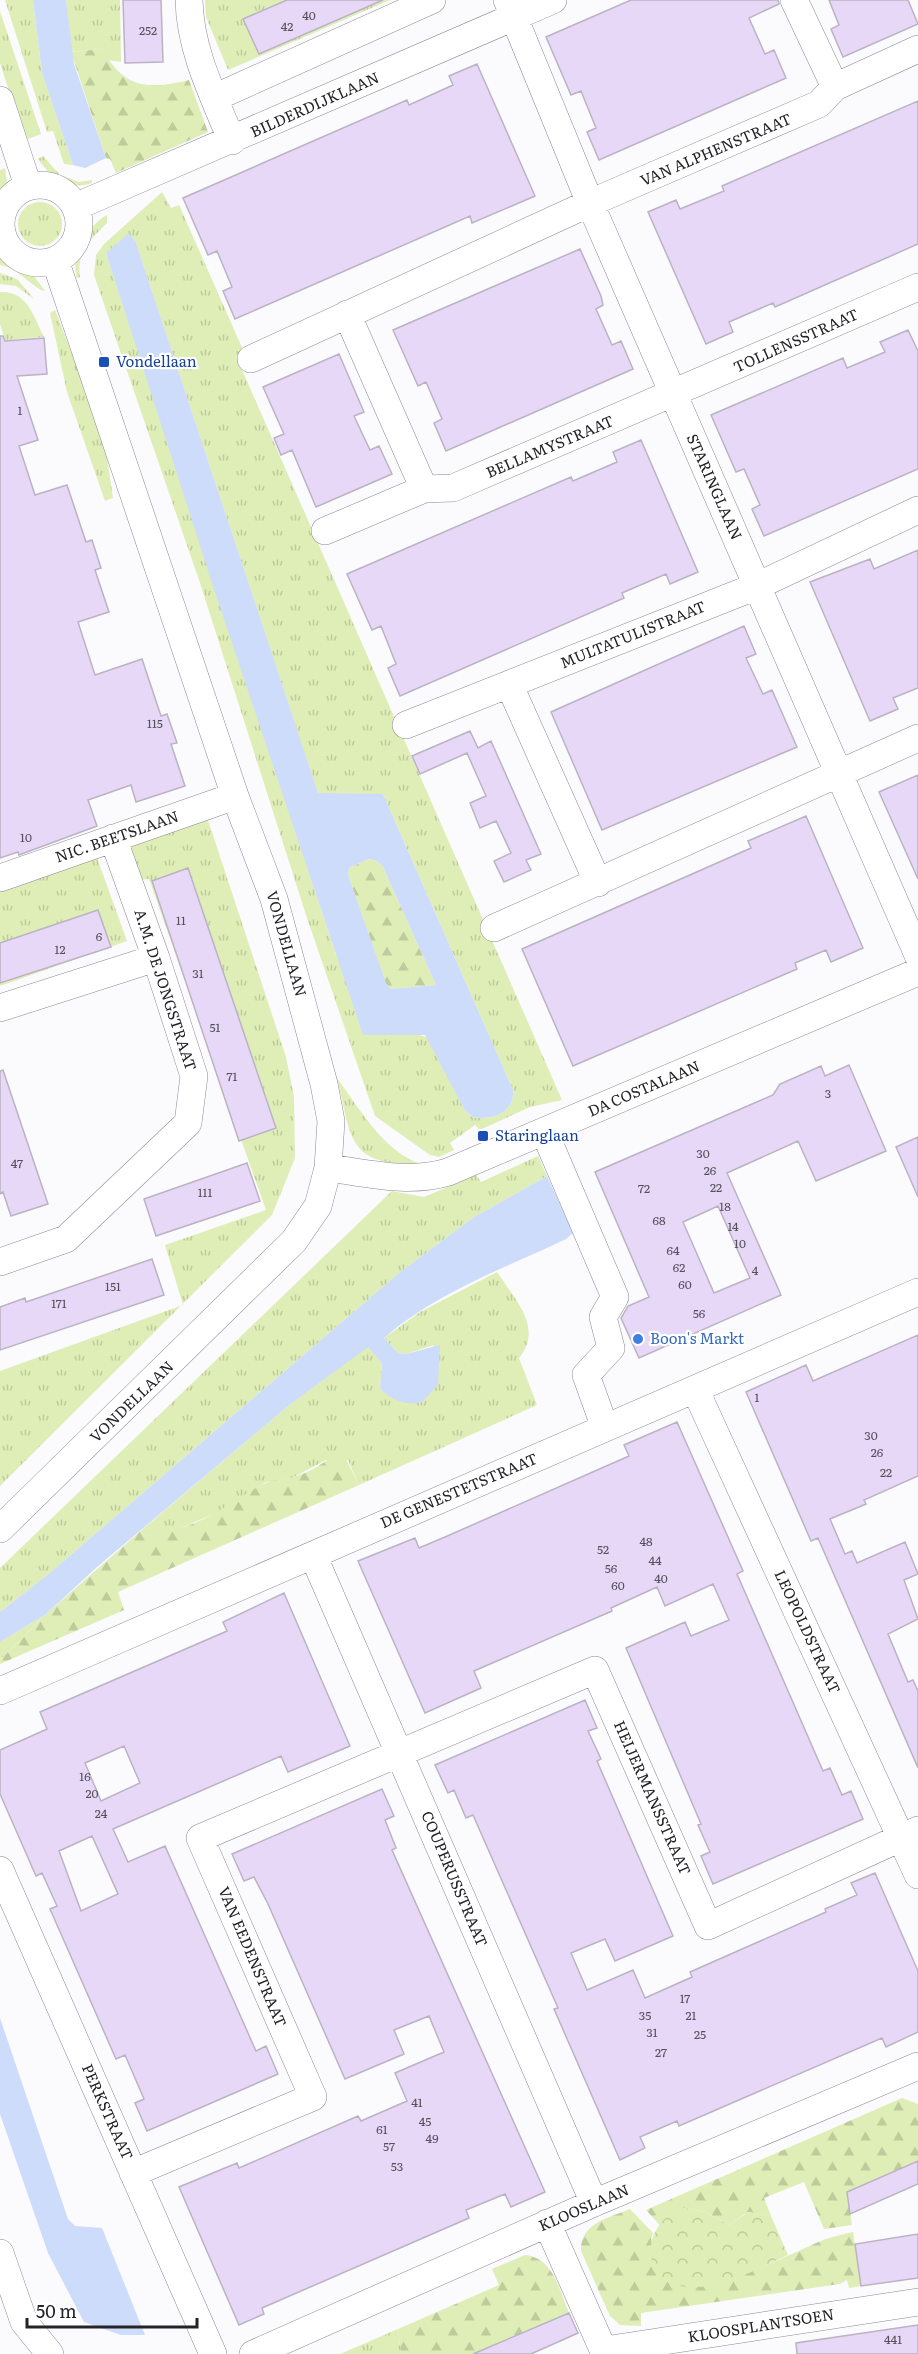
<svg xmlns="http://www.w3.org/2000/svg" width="918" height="2354" font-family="Literata,serif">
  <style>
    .grass { fill: url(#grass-tufts); fill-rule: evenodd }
    .forest { fill: url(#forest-firs) }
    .park { fill: url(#park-crowns) }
    .water { fill: #cddcfa; fill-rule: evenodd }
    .building { fill: #e6d8f6; stroke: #bbb3c4; stroke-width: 1.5; fill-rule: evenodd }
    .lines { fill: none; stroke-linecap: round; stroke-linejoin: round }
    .minor-casing { stroke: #8e8797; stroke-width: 28 }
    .minor { stroke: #fff; stroke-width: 27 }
    .transit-dot { fill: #1a4fb4; stroke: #fff; stroke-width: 2 }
    .shop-dot { fill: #3f7fe0; stroke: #fff; stroke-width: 2 }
    .labels { text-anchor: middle; stroke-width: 4.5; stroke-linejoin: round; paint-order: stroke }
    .number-label { font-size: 12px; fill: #55505c }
    .street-label { font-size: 15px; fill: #252228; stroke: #fff }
    .transit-label { font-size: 15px; fill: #164399; stroke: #fff; text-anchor: start }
    .shop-label { font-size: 15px; fill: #366cbe; stroke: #fff; text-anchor: start }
  </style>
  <defs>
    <pattern id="grass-tufts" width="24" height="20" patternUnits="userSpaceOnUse" patternTransform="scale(1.5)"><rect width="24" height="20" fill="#deeeb6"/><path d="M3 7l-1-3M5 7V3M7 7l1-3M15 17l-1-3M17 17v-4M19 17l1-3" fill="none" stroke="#becc9c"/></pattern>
    <pattern id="forest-firs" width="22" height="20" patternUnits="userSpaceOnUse" patternTransform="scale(1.5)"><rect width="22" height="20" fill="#deeeb6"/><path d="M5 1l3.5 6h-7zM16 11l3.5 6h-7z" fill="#becc9c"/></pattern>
    <pattern id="park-crowns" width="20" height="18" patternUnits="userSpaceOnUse" patternTransform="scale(1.5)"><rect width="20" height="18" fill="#deeeb6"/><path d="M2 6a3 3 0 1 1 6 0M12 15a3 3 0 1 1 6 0" fill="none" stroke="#becc9c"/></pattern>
  </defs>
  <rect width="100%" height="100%" fill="#fbfafd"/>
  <!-- grass -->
  <path class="grass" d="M 5,0 L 33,0 L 42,73 L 73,165 L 64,164 L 53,131 L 47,132 Z
    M 66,0 L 120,0 L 121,62 L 108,60 L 102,49 L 71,52 Z
    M 205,0 L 390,0 L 228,70 L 206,17 Z
    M 0,11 L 41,134 L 28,139 L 18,119 L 0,63 Z
    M 43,156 L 60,175 L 79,182 L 92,180 L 92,183 C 69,191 50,177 38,159 Z
    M 5,168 L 7,183 L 0,200 L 0,170 Z
    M 162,192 L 171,208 L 179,205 L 244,352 L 236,356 L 562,1100 L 530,1107 L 480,1130 L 475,1125 L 450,1143 L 454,1150 L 439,1157 L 430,1155 L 375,1116 L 307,918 L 200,583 L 94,275 L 96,255 L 104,244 ZM 136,243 L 318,794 L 383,794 L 513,1090 C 515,1113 491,1121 472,1117 L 464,1109 L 429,1038 L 417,1034 L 336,955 L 106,253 Z
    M18 224a22 22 0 1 1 44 0a22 22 0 1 1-44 0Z
    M 107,215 L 107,223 C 91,239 76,252 80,277 L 77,278 C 70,256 88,225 107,215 Z
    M 0,257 L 31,272 L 45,291 C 36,291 19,268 0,265 Z
    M 0,273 L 17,279 L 34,299 L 16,286 L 0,284 Z
    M 0,292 C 27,290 34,317 44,337 L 5,340 L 0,324 Z
    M 55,310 L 104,437 L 113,498 L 105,501 L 67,392 L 50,313 Z
    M 207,817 L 286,1057 L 294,1097 L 295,1158 L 272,1215 L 0,1486 L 0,1371 L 183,1305 L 165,1245 L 266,1210 L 149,879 L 137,880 L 126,845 Z
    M 96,855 L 127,941 L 0,986 L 0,889 Z
    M 337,1078 C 359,1108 384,1152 421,1164 C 346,1166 352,1138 337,1078 Z
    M 538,1156 L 547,1176 L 474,1217 L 399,1273 L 51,1572 L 0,1612 L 0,1568 L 392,1191 L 424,1197 L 476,1175 L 481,1182 Z
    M 497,1272 C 515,1300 544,1327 519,1358 L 537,1405 L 359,1485 L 348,1460 L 326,1460 L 292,1478 L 266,1482 L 221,1511 L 176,1530 L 162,1532 L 144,1528 L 288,1406 L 368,1346 L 382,1363 L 380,1388 L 392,1398 L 434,1345 L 406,1354 L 398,1353 L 384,1338 L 420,1312 Z
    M 45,1615 L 0,1660 L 0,1642 Z
    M 398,2329 L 401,2354 L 340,2354 Z"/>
  <!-- forest -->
  <path class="forest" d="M 102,49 C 125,89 147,90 189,80 L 208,132 L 116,173 L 110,159 L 106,158 L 71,52 Z
    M 369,859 L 377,861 L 383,867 L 436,985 L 391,989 L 386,984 L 348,875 L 349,868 Z
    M 342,1451 L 359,1485 L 118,1592 L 124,1610 L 0,1664 L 0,1660 L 45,1615 L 144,1528 C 194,1539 225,1502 266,1483 C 274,1479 284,1480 293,1477 C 311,1473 326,1460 342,1451 Z
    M 902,2098 L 918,2104 L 918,2161 L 847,2192 L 852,2225 L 824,2229 L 804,2182 L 764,2198 L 771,2216 L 748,2212 L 729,2225 L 705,2212 L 684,2208 L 666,2232 L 646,2210 Z
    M 630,2209 L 653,2233 L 651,2238 C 653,2248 653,2266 659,2274 C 689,2310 792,2252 826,2239 C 835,2236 844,2234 853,2232 L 861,2286 L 849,2288 L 847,2280 L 840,2284 L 641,2313 L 641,2326 L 620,2325 L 610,2316 L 581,2251 C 580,2223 609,2218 630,2209 Z
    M 525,2255 C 554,2258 559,2290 569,2313 L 476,2354 L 401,2354 L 398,2329 L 499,2285 L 492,2269 Z"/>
  <!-- park -->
  <path class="park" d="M 684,2208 L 705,2212 L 729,2225 L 749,2212 L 771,2216 L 788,2255 C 760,2268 718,2290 687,2287 C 638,2283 640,2222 684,2208 Z"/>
  <!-- water -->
  <path class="water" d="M 33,0 L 66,0 L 74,64 L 106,158 L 85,168 L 73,165 L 42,73 Z
    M 129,233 L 136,243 L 318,793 L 383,794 L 513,1090 C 515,1113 491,1121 472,1117 L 464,1109 L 425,1035 L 363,1035 L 212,583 L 106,253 ZM 369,859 L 377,861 L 383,867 L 436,985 L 391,989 L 386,983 L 348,875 L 349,868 Z
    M 547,1176 L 573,1233 L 566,1239 C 505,1268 435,1293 384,1338 L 398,1353 L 406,1354 L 440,1345 L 438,1385 L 422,1402 C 406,1406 390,1400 380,1388 L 382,1363 L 368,1347 L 288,1406 L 97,1567 L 45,1615 L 0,1642 L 0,1612 L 51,1572 L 399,1273 L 474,1217 Z
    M 0,2018 L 68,2219 L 75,2226 L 102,2228 L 145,2335 L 121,2335 L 84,2322 L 48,2253 L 0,2114 Z"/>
  <!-- building -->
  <path class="building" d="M 123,0 L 161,0 L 163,62 L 125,63 Z
    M 287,0 L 383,0 L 259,54 L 243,19 Z
    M 631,0 L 778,0 L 779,4 L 749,18 L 765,54 L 774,50 L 786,78 L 599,160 L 587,132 L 596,128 L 581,91 L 571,95 L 546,37 Z
    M 829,0 L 908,0 L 918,24 L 843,57 L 831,29 L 839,25 Z
    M 477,64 L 535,196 L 472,223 L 470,216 L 235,319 L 223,291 L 232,287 L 217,251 L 208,255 L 183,198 L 407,100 L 409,105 L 453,85 L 449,76 Z
    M 918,101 L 918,244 L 775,307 L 773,303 L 729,322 L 733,332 L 706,344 L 648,212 L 676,200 L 680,209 L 724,191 L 722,186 Z
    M 580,249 L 601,296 L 603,305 L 596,309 L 612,345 L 621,341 L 633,369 L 446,451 L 434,423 L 442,419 L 426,382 L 418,386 L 393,330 Z
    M 908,330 L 918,351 L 918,469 L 764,536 L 752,509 L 760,505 L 744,469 L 736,472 L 711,415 L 843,358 L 847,368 L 885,352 L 880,342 Z
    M 0,336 L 3,336 L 5,341 L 44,338 L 47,374 L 17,376 L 38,440 L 19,446 L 35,495 L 67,485 L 86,542 L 92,540 L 101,568 L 95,570 L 109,612 L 78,622 L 95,675 L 142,659 L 161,716 L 167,714 L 177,743 L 171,744 L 185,786 L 136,802 L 131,785 L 88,800 L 97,826 L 19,855 L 18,852 L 0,858 Z
    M 339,354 L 364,412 L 354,416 L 370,450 L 379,446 L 392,474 L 316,507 L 292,450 L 281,455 L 274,438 L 284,434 L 263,387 Z
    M 641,440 L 698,572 L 670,584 L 666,574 L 622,593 L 624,598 L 400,696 L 388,668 L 396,664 L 381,626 L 372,630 L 347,574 L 571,477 L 573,481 L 617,462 L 613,452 Z
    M 918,550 L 918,688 L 893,698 L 898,709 L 870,721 L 810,582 L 870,559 L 874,569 Z
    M 744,626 L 756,654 L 746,658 L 763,694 L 772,690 L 797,747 L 602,830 L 551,712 Z
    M 470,731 L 478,748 L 491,741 L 541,854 L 526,860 L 531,870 L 504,882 L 494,861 L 511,853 L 496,821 L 480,828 L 470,803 L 486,796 L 467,753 L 420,774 L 412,756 Z
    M 918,775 L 918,879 L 879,792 Z
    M 806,816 L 863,948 L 831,962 L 826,950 L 795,963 L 797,969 L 573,1066 L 522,949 L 751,848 L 748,841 Z
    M 188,868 L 276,1128 L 239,1141 L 152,881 Z
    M 98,910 L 111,947 L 0,983 L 0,943 Z
    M 849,1065 L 886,1151 L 816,1181 L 798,1141 L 727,1173 L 781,1295 L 639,1358 L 621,1318 L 628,1306 L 649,1297 L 595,1172 L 773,1095 L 780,1084 L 821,1066 L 825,1076 ZM 718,1206 L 750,1278 L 714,1293 L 683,1222 Z
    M 3,1070 L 48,1204 L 11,1216 L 3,1192 L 0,1194 L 0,1071 Z
    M 918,1137 L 918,1197 L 896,1147 Z
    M 247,1163 L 260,1201 L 156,1236 L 144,1199 Z
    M 152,1259 L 164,1295 L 0,1350 L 0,1307 L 25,1298 L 26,1302 Z
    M 918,1335 L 918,1476 L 864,1500 L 866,1504 L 830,1519 L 845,1554 L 852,1551 L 857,1563 L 905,1542 L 918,1574 L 904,1580 L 918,1619 L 888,1634 L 908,1682 L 913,1680 L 918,1691 L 918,1768 L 818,1538 L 811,1541 L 746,1392 L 806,1365 L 813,1381 Z
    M 677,1422 L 743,1571 L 737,1574 L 823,1771 L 830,1768 L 842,1795 L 851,1791 L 863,1819 L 713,1884 L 701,1856 L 710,1852 L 698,1825 L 701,1824 L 626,1648 L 685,1622 L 691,1636 L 729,1620 L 713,1584 L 665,1606 L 657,1587 L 611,1608 L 612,1611 L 474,1671 L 481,1688 L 425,1713 L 358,1561 L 415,1538 L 419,1548 L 445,1537 L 629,1456 L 624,1445 Z
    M 284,1593 L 350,1746 L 288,1772 L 281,1756 L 113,1829 L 128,1862 L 165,1846 L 256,2051 L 266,2046 L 278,2074 L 147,2131 L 135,2103 L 144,2099 L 125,2055 L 116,2059 L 50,1909 L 57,1906 L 42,1873 L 36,1876 L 0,1794 L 0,1750 L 47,1729 L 40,1712 L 227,1631 L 223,1622 ZM 124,1746 L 140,1783 L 101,1801 L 85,1763 ZM 92,1836 L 118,1894 L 81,1911 L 59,1851 Z
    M 585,1700 L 597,1728 L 588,1731 L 601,1759 L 597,1761 L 673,1936 L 615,1961 L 605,1939 L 571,1953 L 587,1990 L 633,1970 L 645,1998 L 692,1977 L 690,1972 L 826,1912 L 825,1909 L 857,1895 L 851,1883 L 875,1873 L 918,1971 L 918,2032 L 886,2047 L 882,2038 L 679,2126 L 677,2121 L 640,2137 L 645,2148 L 620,2160 L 554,2009 L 558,2008 L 473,1815 L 466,1818 L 454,1790 L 448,1793 L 435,1765 Z
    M 382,1789 L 394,1816 L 385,1820 L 396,1848 L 392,1850 L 545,2192 L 511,2207 L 505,2194 L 466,2210 L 469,2218 L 262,2308 L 264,2314 L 239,2325 L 179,2187 L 237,2163 L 239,2168 L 358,2116 L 361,2121 L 407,2101 L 395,2073 L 444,2052 L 429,2016 L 394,2030 L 404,2054 L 345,2079 L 268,1904 L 254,1877 L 244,1881 L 232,1854 Z
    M 918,2161 L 918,2184 L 850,2214 L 847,2192 Z
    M 918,2234 L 918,2278 L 861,2286 L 855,2244 Z
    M 569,2313 L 578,2333 L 549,2346 L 531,2354 L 473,2354 Z
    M 918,2325 L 918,2354 L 797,2354 L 796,2343 Z"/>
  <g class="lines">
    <defs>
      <path id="minor" d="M 189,0 C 190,50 213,95 232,141
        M 507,0 L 590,203 L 918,955
        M 794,0 L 835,87
        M 214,98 L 432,0
        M 0,100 L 28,186
        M1 224a39 39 0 1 1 78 0a39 39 0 1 1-78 0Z
        M 75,207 L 553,0
        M 347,314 L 424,489
        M 251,359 L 590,203 L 819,104 L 835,87 L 918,49
        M 325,531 L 424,489 L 453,488 L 918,287
        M 509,684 L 598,883
        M 406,725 L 757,586 L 918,510
        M 0,878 L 235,796
        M 494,928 L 918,738
        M 0,1008 L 156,958
        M 544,1131 L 615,1297 L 603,1317 L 611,1348 L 586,1375 L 605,1428
        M 328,1168 C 368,1173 409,1184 448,1172 L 918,972
        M 0,1262 L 66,1239 L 188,1123 L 194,1076 L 156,958 L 113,838
        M 695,1389 L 918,1875
        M 0,1529 L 294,1241 L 318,1206 L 328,1168 L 331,1121 L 324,1084 L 274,899 L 235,796 L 55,260
        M 313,1555 L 594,2203
        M 0,1691 L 918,1292
        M 0,1870 L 213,2354
        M 133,2173 L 313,2097 L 200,1838 L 595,1670 L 708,1926 L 918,1830
        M 547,2223 L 605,2354
        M 0,2253 L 24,2322 L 50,2354
        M 605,2350 L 918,2302
        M 253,2354 L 594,2203 L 918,2066"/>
    </defs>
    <!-- minor casing -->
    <use href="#minor" class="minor-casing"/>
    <!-- minor -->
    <use href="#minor" class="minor"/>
  </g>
  <!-- markers -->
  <g class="transit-dot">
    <rect x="98" y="356" width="12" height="12" rx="3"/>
    <rect x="477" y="1130" width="12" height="12" rx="3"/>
  </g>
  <circle class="shop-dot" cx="638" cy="1339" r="6"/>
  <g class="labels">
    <!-- number labels -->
    <g class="number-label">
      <text x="309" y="20">40</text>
      <text x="287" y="31">42</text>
      <text x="148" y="35">252</text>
      <text x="20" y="415">1</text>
      <text x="155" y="728">115</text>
      <text x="26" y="842">10</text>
      <text x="181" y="925">11</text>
      <text x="99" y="941">6</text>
      <text x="60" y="954">12</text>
      <text x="198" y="978">31</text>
      <text x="215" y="1032">51</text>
      <text x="232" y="1081">71</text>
      <text x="828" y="1098">3</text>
      <text x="703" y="1158">30</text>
      <text x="17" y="1168">47</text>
      <text x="710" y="1175">26</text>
      <text x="716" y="1192">22</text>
      <text x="644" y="1193">72</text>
      <text x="205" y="1197">111</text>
      <text x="725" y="1211">18</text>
      <text x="659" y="1225">68</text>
      <text x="733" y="1231">14</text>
      <text x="740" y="1248">10</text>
      <text x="673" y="1255">64</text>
      <text x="679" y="1272">62</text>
      <text x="755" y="1275">4</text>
      <text x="685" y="1289">60</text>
      <text x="113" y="1291">151</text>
      <text x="59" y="1308">171</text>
      <text x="699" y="1318">56</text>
      <text x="757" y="1402">1</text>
      <text x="871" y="1440">30</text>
      <text x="877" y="1457">26</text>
      <text x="886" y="1477">22</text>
      <text x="646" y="1546">48</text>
      <text x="603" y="1554">52</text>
      <text x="655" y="1565">44</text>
      <text x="611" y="1573">56</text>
      <text x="661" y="1583">40</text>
      <text x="618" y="1590">60</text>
      <text x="85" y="1781">16</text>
      <text x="92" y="1798">20</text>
      <text x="101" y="1818">24</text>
      <text x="685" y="2003">17</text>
      <text x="645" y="2020">35</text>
      <text x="691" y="2020">21</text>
      <text x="652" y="2037">31</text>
      <text x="700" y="2039">25</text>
      <text x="661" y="2057">27</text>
      <text x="417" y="2107">41</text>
      <text x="425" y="2126">45</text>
      <text x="382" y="2134">61</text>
      <text x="432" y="2143">49</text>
      <text x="389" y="2151">57</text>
      <text x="397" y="2171">53</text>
      <text x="893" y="2344">441</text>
    </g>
    <!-- street labels -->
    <g class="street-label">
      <text transform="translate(315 105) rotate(-24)" y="5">BILDERDIJKLAAN</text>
      <text transform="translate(716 150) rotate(-23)" y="5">VAN ALPHENSTRAAT</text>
      <text transform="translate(796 341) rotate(-24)" y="5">TOLLENSSTRAAT</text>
      <text transform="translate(550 447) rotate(-23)" y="5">BELLAMYSTRAAT</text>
      <text transform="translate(714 487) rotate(66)" y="5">STARINGLAAN</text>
      <text transform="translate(633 635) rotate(-22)" y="5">MULTATULISTRAAT</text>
      <text transform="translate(117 837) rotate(-19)" y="5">NIC. BEETSLAAN</text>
      <text transform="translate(286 944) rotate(74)" y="5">VONDELLAAN</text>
      <text transform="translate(165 990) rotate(72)" y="5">A.M. DE JONGSTRAAT</text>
      <text transform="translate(644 1089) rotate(-23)" y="5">DA COSTALAAN</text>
      <text transform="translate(132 1402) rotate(-44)" y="5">VONDELLAAN</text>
      <text transform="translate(459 1491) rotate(-23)" y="5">DE GENESTETSTRAAT</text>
      <text transform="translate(807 1632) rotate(65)" y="5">LEOPOLDSTRAAT</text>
      <text transform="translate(652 1798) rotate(66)" y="5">HEIJERMANSSTRAAT</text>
      <text transform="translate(454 1879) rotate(67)" y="5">COUPERUSSTRAAT</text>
      <text transform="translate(252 1957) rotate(67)" y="5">VAN EEDENSTRAAT</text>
      <text transform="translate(107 2112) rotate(66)" y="5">PERKSTRAAT</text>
      <text transform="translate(584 2208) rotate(-23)" y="5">KLOOSLAAN</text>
      <text transform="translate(761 2326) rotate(-9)" y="5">KLOOSPLANTSOEN</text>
    </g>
    <!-- transit labels -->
    <g class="transit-label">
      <text x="116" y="367">Vondellaan</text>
      <text x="495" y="1141">Staringlaan</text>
    </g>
    <!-- shop labels -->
    <g class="shop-label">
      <text x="650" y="1344">Boon's Markt</text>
    </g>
  </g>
  <!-- scale -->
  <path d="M27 2318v9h170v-9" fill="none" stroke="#252228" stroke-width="3"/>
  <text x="36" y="2318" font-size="18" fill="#252228" stroke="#ffffff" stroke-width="4.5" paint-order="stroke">50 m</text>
</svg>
